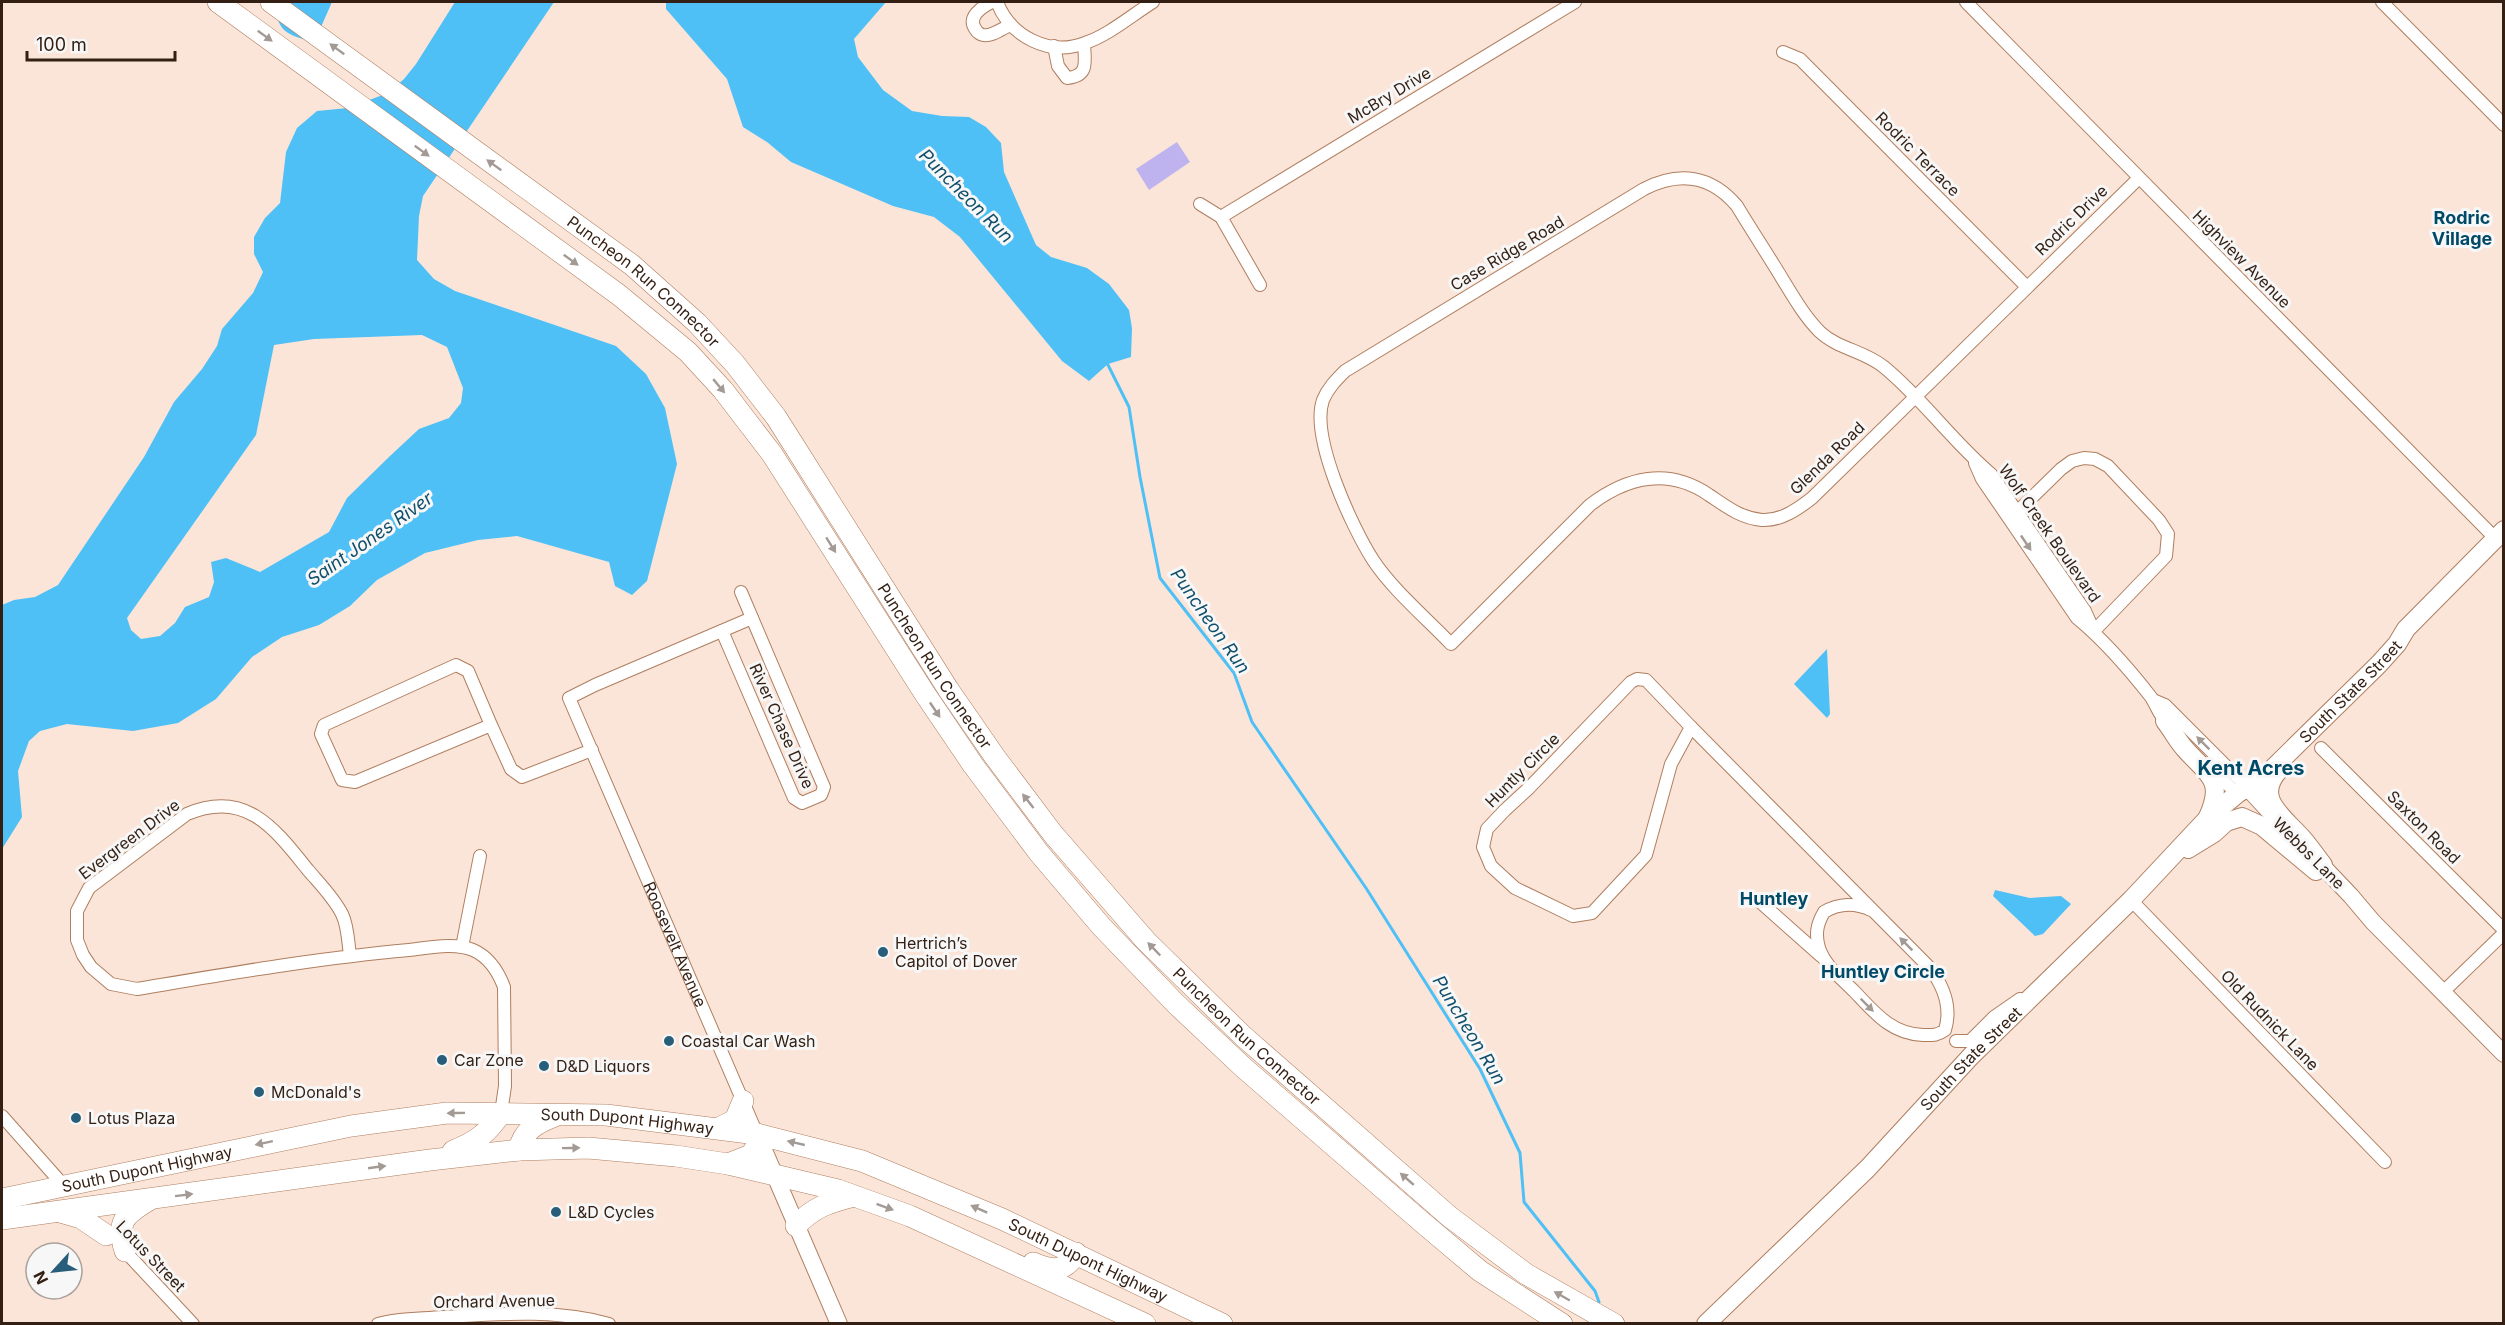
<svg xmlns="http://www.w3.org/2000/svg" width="2505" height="1325" font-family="Inter,sans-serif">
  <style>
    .green { fill: #beb3ef }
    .water { fill: #4ec0f6; fill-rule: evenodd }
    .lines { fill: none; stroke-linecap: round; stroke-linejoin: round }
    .stream { stroke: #4ec0f6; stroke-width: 3 }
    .street-casing { stroke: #af7e5f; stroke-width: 14 }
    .secondary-casing { stroke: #af7e5f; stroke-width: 18 }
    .primary-casing { stroke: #af7e5f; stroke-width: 20 }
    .highway-casing { stroke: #af7e5f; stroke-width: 22 }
    .street { stroke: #fff; stroke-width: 12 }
    .secondary { stroke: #fff; stroke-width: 16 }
    .primary { stroke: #fff; stroke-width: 18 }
    .highway { stroke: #fff; stroke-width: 21 }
    .oneway { fill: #a39a95 }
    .poi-dot { fill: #285e79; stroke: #f7f7f7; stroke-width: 2 }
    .labels { text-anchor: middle; stroke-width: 6; stroke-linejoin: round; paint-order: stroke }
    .street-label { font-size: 16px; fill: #331f13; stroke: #f7f7f7 }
    .poi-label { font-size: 16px; fill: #331f13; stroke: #f7f7f7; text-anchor: start }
    .water-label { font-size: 18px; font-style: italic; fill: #104f6b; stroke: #f7f7f7 }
    .neighbourhood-label { font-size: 18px; font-weight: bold; fill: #004a68; stroke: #f7f7f7 }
    .quarter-label { font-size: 20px; font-weight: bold; fill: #004a68; stroke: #f7f7f7 }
  </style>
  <rect width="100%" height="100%" fill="#fbe5d8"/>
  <!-- green -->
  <path class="green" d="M 1177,142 L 1190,162 L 1149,190 L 1136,169 Z"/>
  <!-- water -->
  <path class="water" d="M 276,2 L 332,2 L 317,36 L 310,41 C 285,34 276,30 276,2 Z
    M 455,2 L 554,2 L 423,196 L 419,216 L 417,260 L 434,279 L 455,291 L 616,346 L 646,374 L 665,408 L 677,464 L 647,581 L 632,595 L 615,586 L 609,562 L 517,536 L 478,540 L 425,553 L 377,580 L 350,606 L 319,625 L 282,637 L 252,657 L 216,699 L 178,723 L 133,731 L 67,724 L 40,731 L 29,741 L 18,771 L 22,817 L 2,849 L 2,605 L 14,600 L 35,597 L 58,585 L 144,457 L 174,402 L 202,369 L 217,346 L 222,329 L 253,293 L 263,272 L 254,254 L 254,237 L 265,218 L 280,203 L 286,152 L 297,128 L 317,111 L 348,108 L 388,93 L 404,79 L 416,64 ZM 422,335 L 447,347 L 463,388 L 461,403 L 449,418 L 419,429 L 390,456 L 347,498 L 329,532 L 260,572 L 226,558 L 211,562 L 214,582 L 209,597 L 185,607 L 175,623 L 160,636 L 141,639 L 131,630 L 127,618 L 256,435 L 274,345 L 314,339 Z
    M 666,2 L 886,2 L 854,39 L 858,57 L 883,90 L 912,111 L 942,116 L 969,117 L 986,127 L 1001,143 L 1004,172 L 1036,245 L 1051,257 L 1087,268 L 1109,284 L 1129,310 L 1132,328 L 1131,357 L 1108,364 L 1089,381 L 1062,361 L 960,237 L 934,217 L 893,206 L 791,162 L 767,142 L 743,127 L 727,79 L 666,9 Z
    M 1827,649 L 1830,714 L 1827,718 L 1794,684 Z
    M 1995,890 L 2030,898 L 2061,896 L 2071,904 L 2043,934 L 2035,936 L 1993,896 Z"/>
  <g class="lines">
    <!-- stream -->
    <path class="stream" d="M 1106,361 L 1129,407 L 1140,477 L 1160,578 L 1234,673 L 1252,722 L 1366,888 L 1480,1069 L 1520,1153 L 1524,1202 L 1595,1291 L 1599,1302"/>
    <defs>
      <g id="street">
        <path d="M 992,2 C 982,7 966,17 976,30 C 977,32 981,35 983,35 C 991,37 1003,28 1010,25"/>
        <path d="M 997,2 C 1010,36 1049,57 1085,43 C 1109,35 1132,15 1153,2"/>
        <path d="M 1966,2 L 2495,538"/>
        <path d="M 2382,2 L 2504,125"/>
        <path d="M 1054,46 L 1058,66 L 1067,78 C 1089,76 1085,62 1084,44"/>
        <path d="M 1783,52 L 1800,59 L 2026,286"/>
        <path d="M 1200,204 L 1221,217 L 1260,285"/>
        <path d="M 1221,217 L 1575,2"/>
        <path d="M 1975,463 L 1982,479 L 2077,618 C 2104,640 2129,669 2151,697 C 2158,708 2158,714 2169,725"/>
        <path d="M 2014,515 L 2061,469 L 2072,461 L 2084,458 L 2095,459 L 2108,466 L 2159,520 L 2168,534 L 2166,556 L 2094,631"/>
        <path id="s1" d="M 752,618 L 595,685 L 569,698 L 757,1134"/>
        <path d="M 722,631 L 794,798 L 802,803 L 821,795 L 824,787 L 741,592"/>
        <path d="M 2094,631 L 2085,611 L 1991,474 C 1952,441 1923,399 1884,367 C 1865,351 1838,349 1820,332 C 1805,317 1794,298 1783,280 C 1768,255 1752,231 1737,206 C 1711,175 1679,171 1644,189 L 1345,371 C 1336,380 1328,388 1323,400 C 1310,437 1352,527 1373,560 C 1392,589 1426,618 1451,644 L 1590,505 C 1627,477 1668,467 1709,495 C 1726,506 1740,518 1762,520 C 1781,521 1798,509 1812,498 L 2139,178"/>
        <path d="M 1637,679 L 1646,680 L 1691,727 L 1671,764 L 1646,855 L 1592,913 L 1573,916 L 1515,888 L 1491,866 L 1483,847 L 1487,829 L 1505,810 L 1529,788 L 1631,682 Z"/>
        <path d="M 2153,700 L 2165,705 L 2244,784"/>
        <path d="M 491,725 L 468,671 L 456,665 L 324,725 L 321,734 L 342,780 L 355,782 L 491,725 L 511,769 L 522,777 L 592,750"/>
        <path d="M 1691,727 L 1929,967 C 1943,985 1952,1007 1945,1030 C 1937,1036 1931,1035 1923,1035 C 1891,1034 1874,1012 1854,991 C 1841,978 1825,966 1819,948 C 1815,934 1817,924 1824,912 C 1839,903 1856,903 1871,910"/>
        <path d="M 2321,748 L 2504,930"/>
        <path d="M 2210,767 L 2237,794"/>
        <path d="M 2131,900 L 2385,1162"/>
        <path d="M 1759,901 L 1821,956"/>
        <path d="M 462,947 L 480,856"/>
        <path d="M 350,955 C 348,942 348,926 342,914 C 334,898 320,884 308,870 C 275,829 246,789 187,814 L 89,888 L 77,911 L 77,940 L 83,955 L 91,967 L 111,984 L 137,989 C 227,974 318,958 409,950 C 428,948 454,942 473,950 C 489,957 498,971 504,987 L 505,1086 L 501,1113"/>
        <path d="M 2442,993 L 2504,933"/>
        <path d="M 1956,1041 L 1970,1041 L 1994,1017 L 2020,999"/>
        <path d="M 2,1116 L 64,1186"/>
        <path d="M 122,1248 L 193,1324"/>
        <path d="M 378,1324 C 399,1318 422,1319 443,1317 C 498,1314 555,1309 609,1324"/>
      </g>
      <path id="secondary" d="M 2244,784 L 2280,823
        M 2313,856 L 2351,896 L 2373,922 L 2504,1054
        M 757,1134 L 839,1324"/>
      <g id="primary">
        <path d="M 2165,721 C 2172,730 2177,740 2185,749 C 2208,775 2225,779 2208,817"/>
        <path d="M 2280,769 C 2252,798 2284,817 2303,839 C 2310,847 2316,856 2323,865"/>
        <path d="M 2188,849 L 2214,833 L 2226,822 L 2242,817 L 2262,826 L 2316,871"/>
        <path id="s2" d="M 1706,1324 L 1868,1168 L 1971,1056 L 2131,900 L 2206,820 L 2237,794 L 2264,777 L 2379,664 L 2397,644 L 2406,629 L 2504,530"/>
      </g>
      <g id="highway">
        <path d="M 218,2 L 619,295 L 688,352 L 723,390 L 772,454 L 925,694 L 973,765 L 1039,853 L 1101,926 L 1176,1004 L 1244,1068 L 1423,1223 L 1480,1271 L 1562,1324"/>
        <path id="s3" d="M 271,2 L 632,265 L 697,323 L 735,364 L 776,417 L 948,689 L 995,757 L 1053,834 L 1146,941 L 1243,1036 L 1450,1217 L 1526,1274 L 1614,1324"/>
        <path d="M 719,1128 L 735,1120 L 743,1101"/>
        <path d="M 519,1150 C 523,1130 537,1123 555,1116"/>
        <path d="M 453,1151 C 476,1142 488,1133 501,1113"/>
        <path d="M 728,1164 L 751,1155 L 760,1141"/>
        <path id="s4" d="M 2,1199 L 351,1126 L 447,1113 L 606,1115 L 757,1134 L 862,1161 L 1002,1219 L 1222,1324"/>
        <path d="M 60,1212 L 81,1218 L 106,1235"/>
        <path d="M 2,1219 L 430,1160 L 519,1150 L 588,1148 L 676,1156 L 728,1164 L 838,1190 L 910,1216 L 1145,1324"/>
        <path d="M 796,1226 C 813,1207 830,1202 854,1196"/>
        <path d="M 125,1251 C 116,1222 124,1215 149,1200"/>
        <path d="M 1033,1263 C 1052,1271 1065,1273 1076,1253"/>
      </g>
    </defs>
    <!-- street casing -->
    <use href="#street" class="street-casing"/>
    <!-- secondary casing -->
    <use href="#secondary" class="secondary-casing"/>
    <!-- primary casing -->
    <use href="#primary" class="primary-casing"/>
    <!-- highway casing -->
    <use href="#highway" class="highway-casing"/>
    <!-- street -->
    <use href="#street" class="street"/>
    <!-- secondary -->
    <use href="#secondary" class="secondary"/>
    <!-- primary -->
    <use href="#primary" class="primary"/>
    <!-- highway -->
    <use href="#highway" class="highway"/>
  </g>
  <!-- one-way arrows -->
  <defs><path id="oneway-solid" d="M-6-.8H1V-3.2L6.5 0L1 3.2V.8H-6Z" transform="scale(1.5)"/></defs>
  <g class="oneway">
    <use href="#oneway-solid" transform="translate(265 36) rotate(36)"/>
    <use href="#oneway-solid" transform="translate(337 49) rotate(-144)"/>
    <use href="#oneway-solid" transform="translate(422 151) rotate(36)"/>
    <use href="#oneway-solid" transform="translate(494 165) rotate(-144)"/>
    <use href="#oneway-solid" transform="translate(571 260) rotate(36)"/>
    <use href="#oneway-solid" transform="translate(719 386) rotate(50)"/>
    <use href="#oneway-solid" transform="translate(2026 543) rotate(56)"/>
    <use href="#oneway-solid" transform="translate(831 545) rotate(58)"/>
    <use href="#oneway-solid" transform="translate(935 710) rotate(56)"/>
    <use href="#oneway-solid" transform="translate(2203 743) rotate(-135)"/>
    <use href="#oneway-solid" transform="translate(1028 801) rotate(-128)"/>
    <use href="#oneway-solid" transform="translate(1906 944) rotate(-135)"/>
    <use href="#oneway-solid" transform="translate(1154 949) rotate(-134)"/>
    <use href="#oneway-solid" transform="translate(1867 1005) rotate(45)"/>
    <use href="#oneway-solid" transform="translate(456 1113) rotate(179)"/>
    <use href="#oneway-solid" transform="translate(264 1143) rotate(168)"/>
    <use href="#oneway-solid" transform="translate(796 1143) rotate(-167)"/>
    <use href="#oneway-solid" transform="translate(571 1148) rotate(-1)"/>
    <use href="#oneway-solid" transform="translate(377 1167) rotate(-8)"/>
    <use href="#oneway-solid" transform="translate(1407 1179) rotate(-139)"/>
    <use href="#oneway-solid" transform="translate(184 1195) rotate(-7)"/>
    <use href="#oneway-solid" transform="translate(885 1207) rotate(20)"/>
    <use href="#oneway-solid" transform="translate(979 1209) rotate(-156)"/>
    <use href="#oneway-solid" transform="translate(1562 1296) rotate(-150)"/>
  </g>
  <!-- markers -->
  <g class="poi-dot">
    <circle cx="883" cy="952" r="6"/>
    <circle cx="669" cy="1041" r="6"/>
    <circle cx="442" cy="1060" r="6"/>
    <circle cx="544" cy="1066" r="6"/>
    <circle cx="259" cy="1092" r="6"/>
    <circle cx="76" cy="1118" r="6"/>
    <circle cx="556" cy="1212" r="6"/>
  </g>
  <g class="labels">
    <!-- street labels -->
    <g class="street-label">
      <text transform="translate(1389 95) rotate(-31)" y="6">McBry Drive</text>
      <text transform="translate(1918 154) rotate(45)" y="6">Rodric Terrace</text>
      <text transform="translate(2071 220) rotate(-44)" y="6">Rodric Drive</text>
      <text transform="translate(1507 253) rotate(-31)" y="6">Case Ridge Road</text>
      <text transform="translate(2242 259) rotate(45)" y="6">Highview Avenue</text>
      <text dy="6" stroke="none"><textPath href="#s3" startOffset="466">Puncheon Run Connector</textPath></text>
      <text transform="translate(1827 458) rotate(-44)" y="6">Glenda Road</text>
      <text transform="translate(2050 533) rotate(55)" y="6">Wolf Creek Boulevard</text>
      <text dy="6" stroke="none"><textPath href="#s3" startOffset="952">Puncheon Run Connector</textPath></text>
      <text dy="6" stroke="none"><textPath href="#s2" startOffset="904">South State Street</textPath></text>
      <text transform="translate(782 726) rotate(66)" y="6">River Chase Drive</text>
      <text transform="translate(1522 770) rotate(-45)" y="6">Huntly Circle</text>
      <text transform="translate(2424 827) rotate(45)" y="6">Saxton Road</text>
      <text transform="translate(129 839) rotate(-37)" y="6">Evergreen Drive</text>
      <text transform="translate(2309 853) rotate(45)" y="6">Webbs Lane</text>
      <text dy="6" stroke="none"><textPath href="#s1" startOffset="468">Roosevelt Avenue</textPath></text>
      <text transform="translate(2270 1020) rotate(46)" y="6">Old Rudnick Lane</text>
      <text dy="6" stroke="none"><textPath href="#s3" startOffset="1438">Puncheon Run Connector</textPath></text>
      <text dy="6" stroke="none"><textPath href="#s2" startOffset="375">South State Street</textPath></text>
      <text dy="6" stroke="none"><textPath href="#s4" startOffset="634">South Dupont Highway</textPath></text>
      <text dy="6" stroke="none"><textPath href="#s4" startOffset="148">South Dupont Highway</textPath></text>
      <text transform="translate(151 1256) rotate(46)" y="6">Lotus Street</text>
      <text dy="6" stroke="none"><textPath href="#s4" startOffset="1120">South Dupont Highway</textPath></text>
      <text transform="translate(494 1301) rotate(-1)" y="6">Orchard Avenue</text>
    </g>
    <!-- poi labels -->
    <g class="poi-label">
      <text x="895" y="949">Hertrich’s<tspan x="895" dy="18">Capitol of Dover</tspan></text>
      <text x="681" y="1047">Coastal Car Wash</text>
      <text x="454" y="1066">Car Zone</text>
      <text x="556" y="1072">D&amp;D Liquors</text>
      <text x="271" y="1098">McDonald's</text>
      <text x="88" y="1124">Lotus Plaza</text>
      <text x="568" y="1218">L&amp;D Cycles</text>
    </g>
    <!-- water labels -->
    <g class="water-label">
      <text transform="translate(966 196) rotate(45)" y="6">Puncheon Run</text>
      <text transform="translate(370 539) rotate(-35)" y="6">Saint Jones River</text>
      <text transform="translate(1210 621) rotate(55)" y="6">Puncheon Run</text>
      <text transform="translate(1469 1030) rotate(59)" y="6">Puncheon Run</text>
    </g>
    <!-- neighbourhood labels -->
    <g class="neighbourhood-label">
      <text x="2462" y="224">Rodric<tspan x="2462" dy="21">Village</tspan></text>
      <text x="1774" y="905">Huntley</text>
      <text x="1883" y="978">Huntley Circle</text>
    </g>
    <!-- quarter labels -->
    <g class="quarter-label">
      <text x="2251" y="775">Kent Acres</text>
    </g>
  </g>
  <!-- border -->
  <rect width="2505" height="1325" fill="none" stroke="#331f13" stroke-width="6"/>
  <!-- north arrow -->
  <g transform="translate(54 1271) rotate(243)"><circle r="28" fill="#f7f7f7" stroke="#a9a19c" stroke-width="1.5"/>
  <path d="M0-4.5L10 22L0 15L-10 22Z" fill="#285e79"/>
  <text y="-9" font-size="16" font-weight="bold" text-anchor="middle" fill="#331f13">N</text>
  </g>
  <!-- scale -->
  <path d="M27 51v9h148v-9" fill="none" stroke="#331f13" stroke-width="3"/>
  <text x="36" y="51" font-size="18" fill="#331f13" stroke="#f7f7f7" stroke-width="4.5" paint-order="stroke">100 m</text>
</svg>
